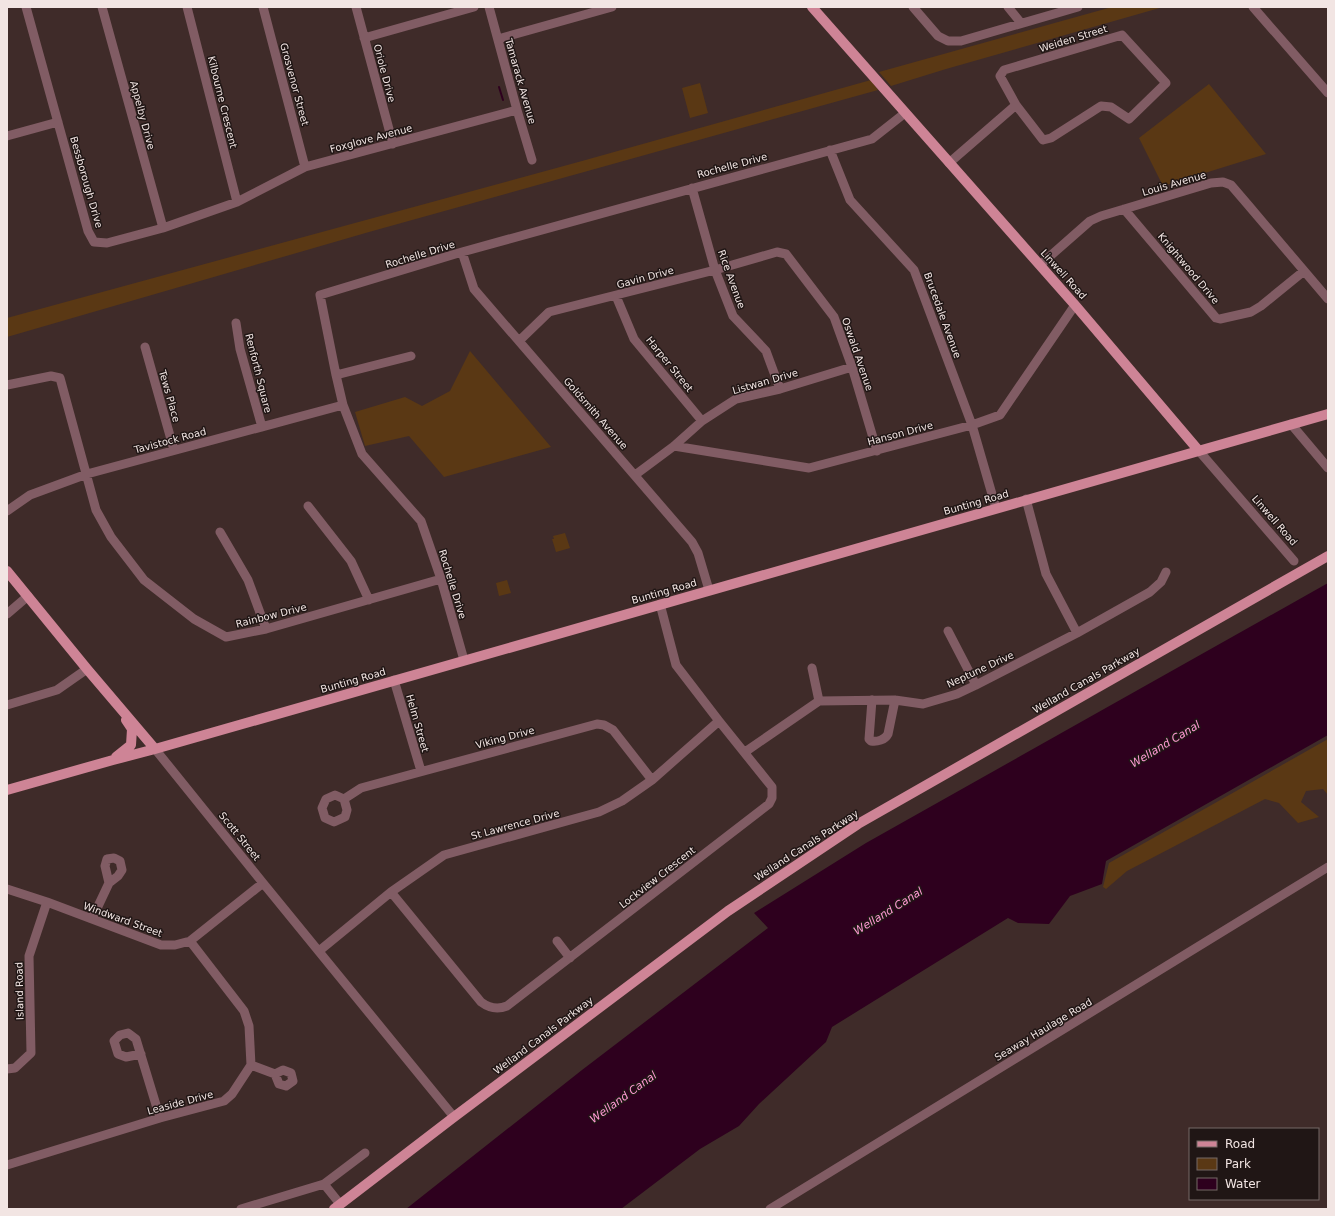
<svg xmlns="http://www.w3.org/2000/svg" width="1335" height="1216" font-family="'DejaVu Sans',sans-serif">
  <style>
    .green { fill: #5a3814 }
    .water { fill: #2e001e }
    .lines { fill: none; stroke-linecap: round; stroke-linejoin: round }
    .stream { stroke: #2e001e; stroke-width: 2 }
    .minor { stroke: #815c64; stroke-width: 9 }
    .major { stroke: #ce8496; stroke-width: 10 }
    .labels { text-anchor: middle; stroke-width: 3; stroke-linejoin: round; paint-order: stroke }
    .street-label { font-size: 10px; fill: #f2e5e3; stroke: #201615 }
    .water-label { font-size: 11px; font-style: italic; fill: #ff99d4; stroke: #201615 }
  </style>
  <rect width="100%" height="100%" fill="#3f2b29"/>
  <!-- green -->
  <path class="green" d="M 1112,7 L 1163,7 L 946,69 L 891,86 L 879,72 Z
    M 871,80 L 878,90 L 369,232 L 7,337 L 7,318 L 582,161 Z
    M 700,83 L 708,113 L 690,118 L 682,88 Z
    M 1209,84 L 1266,154 L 1163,186 L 1139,138 Z
    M 470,351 L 551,447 L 444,477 L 409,436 L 365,446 L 355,412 L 405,397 L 422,406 L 450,391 Z
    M 565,533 L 570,548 L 556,552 L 552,539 L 554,539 L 553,536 Z
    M 507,580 L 511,593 L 499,596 L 496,583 Z
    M 1328,739 L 1328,795 L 1323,789 L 1306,791 L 1301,802 L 1319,817 L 1298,823 L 1279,803 L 1265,799 L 1127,871 L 1106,889 L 1103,887 L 1109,863 Z"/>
  <!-- water -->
  <path class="water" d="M 1328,583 L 1328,735 L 1106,861 L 1102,884 L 1070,896 L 1049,924 L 1018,923 L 1008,918 L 832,1027 L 826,1042 L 759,1104 L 739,1126 L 700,1149 L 621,1209 L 406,1209 L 582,1070 L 768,928 L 754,913 L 866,843 Z"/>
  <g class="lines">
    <!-- stream -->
    <path class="stream" d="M 499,87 L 503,100"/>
    <!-- minor -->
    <path class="minor" d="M 26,7 L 88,231 L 94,242 L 107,243 L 163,228 L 237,202 L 305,167 L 517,110
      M 102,7 L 163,228
      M 187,7 L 237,202
      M 263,7 L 305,167
      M 356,7 L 393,144
      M 489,7 L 517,110 L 532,160
      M 913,7 L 938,36 L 948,41 L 961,41 L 1078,7
      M 1008,7 L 1021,23
      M 1253,7 L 1328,93
      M 1122,35 L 1166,83 L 1129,119 L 1111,107 L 1101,106 L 1051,138 L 1043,140 L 1016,105 L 1000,76 L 1004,70 Z
      M 364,38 L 474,7
      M 498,39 L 612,7
      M 7,136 L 58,122
      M 830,150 L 850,200 L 914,270 L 972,425 L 996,508
      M 949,163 L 1016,105
      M 692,188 L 715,270 L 733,316 L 766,351 L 780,389
      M 1124,209 L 1216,318 L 1220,319 L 1251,312 L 1261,306 L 1304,271
      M 462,252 L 474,289 L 692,542 L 698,553 L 709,590
      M 1040,265 L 1090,221 L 1101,216 L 1211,183 L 1223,182 L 1231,185 L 1249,206 L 1328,299
      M 616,296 L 634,339 L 702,421
      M 236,323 L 240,349 L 262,427
      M 519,341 L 549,312 L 715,270 L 777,252 L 786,254 L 834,317 L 852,367 L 877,451
      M 145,347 L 174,450
      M 336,375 L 411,356
      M 7,385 L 51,376 L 60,378 L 96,510 L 111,537 L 144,580 L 194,619 L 226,637 L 266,629 L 441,579
      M 1291,424 L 1328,468
      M 674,446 L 809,468 L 972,425 L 1000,415 L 1075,305
      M 1199,451 L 1294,561
      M 635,475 L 674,446 L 702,421 L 736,399 L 780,389 L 852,367
      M 1026,499 L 1046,574 L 1077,633
      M 308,506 L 351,561 L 369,600
      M 7,511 L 30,495 L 87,474 L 343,405
      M 220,532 L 248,580 L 266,629
      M 7,614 L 28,596
      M 948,631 L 976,685
      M 464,660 L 441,579 L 421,521 L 362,454 L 343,405 L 336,375 L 320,295 L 462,252 L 872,139 L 905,113
      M 812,668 L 819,701
      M 394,680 L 421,771
      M 872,700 L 869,739 L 871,741 C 877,742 885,740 888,734 L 895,700
      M 7,705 L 57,690 L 87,669
      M 155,749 L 263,883 L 454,1117
      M 745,752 L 819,701 L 895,700 L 923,704 L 957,694 L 976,685 L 1077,633 L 1150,592 L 1161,582 L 1166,572
      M 335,795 L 344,799 L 347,810 L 345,817 L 334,822 L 325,818 L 322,808 L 326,799 Z
      M 344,799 L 361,788 L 597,724 L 604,725 L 613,730 L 652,780
      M 7,889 L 47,902 L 161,945 L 175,945 L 190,941 L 263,883
      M 391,892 L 481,1002 C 489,1008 497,1010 507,1006 L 769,804 L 772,798 L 772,787 L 719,721 L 676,665 L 660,604
      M 92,919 L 109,883 L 118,876 L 122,870 L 120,861 L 114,858 L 107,859 L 105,866 L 109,883
      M 557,941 L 570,958
      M 319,951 L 391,892 L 444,855 L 599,812 L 622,801 L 652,780 L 719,721
      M 141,1054 L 126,1057 L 118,1054 L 114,1041 L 120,1035 L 128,1033 L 136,1039 L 160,1118
      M 251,1065 L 275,1074 L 283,1070 L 291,1073 L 293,1081 L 286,1086 L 279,1084 L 275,1074
      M 7,1069 L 15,1068 L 31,1053 L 29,956 L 47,902
      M 7,1165 L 160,1118 L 224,1101 L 232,1094 L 251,1065 L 249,1026 L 244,1011 L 190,941
      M 324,1184 L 340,1204
      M 241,1209 L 324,1184 L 365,1153
      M 770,1209 L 1328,867"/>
    <!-- major -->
    <path class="major" d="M 812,7 L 1075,305 L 1199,451
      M 7,571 L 87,669 L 155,749
      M 116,757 L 131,745 L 132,729 L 126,720
      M 7,790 L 113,760 L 155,749 L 1328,414
      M 334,1209 L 454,1117 L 728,911 L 858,824 L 1328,556"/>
  </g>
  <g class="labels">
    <!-- street labels -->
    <g class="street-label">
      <text transform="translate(1073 38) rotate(-17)" y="4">Weiden Street</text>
      <text transform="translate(385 73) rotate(75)" y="4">Oriole Drive</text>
      <text transform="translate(521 81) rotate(74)" y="4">Tamarack Avenue</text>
      <text transform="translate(295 84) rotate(75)" y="4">Grosvenor Street</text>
      <text transform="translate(223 102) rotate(76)" y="4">Kilbourne Crescent</text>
      <text transform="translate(143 115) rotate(75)" y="4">Appelby Drive</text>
      <text transform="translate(371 138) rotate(-15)" y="4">Foxglove Avenue</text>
      <text transform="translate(732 165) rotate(-15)" y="4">Rochelle Drive</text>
      <text transform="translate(87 182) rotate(74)" y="4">Bessborough Drive</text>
      <text transform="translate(1174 183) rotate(-16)" y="4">Louis Avenue</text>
      <text transform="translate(420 254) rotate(-17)" y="4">Rochelle Drive</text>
      <text transform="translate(1189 268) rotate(50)" y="4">Knightwood Drive</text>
      <text transform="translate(1064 274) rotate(48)" y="4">Linwell Road</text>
      <text transform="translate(645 277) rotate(-15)" y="4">Gavin Drive</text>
      <text transform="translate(732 279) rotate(70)" y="4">Rice Avenue</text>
      <text transform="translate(943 315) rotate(70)" y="4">Brucedale Avenue</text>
      <text transform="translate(858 354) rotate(71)" y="4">Oswald Avenue</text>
      <text transform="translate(670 364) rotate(51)" y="4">Harper Street</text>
      <text transform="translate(259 373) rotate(76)" y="4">Renforth Square</text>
      <text transform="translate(765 381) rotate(-16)" y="4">Listwan Drive</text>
      <text transform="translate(170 396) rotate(74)" y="4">Tews Place</text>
      <text transform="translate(596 413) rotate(49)" y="4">Goldsmith Avenue</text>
      <text transform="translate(900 433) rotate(-15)" y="4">Hanson Drive</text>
      <text transform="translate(170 440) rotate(-15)" y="4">Tavistock Road</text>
      <text transform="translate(976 502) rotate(-16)" y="4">Bunting Road</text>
      <text transform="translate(1275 520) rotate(49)" y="4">Linwell Road</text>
      <text transform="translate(453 584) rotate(73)" y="4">Rochelle Drive</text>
      <text transform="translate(664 591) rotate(-16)" y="4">Bunting Road</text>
      <text transform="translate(271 615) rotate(-14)" y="4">Rainbow Drive</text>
      <text transform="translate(980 669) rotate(-25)" y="4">Neptune Drive</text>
      <text transform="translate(353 680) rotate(-16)" y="4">Bunting Road</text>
      <text transform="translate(1086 680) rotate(-30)" y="4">Welland Canals Parkway</text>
      <text transform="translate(418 723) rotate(74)" y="4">Helm Street</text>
      <text transform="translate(505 737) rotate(-15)" y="4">Viking Drive</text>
      <text transform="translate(515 824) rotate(-15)" y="4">St Lawrence Drive</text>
      <text transform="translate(240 836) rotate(51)" y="4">Scott Street</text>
      <text transform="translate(806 845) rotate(-33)" y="4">Welland Canals Parkway</text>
      <text transform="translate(657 877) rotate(-38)" y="4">Lockview Crescent</text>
      <text transform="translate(123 919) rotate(20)" y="4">Windward Street</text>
      <text transform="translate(19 991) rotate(-91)" y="4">Island Road</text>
      <text transform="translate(1043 1029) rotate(-31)" y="4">Seaway Haulage Road</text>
      <text transform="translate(543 1035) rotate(-37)" y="4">Welland Canals Parkway</text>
      <text transform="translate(180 1102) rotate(-15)" y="4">Leaside Drive</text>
    </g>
    <!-- water labels -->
    <g class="water-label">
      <text transform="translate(1165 744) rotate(-31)" y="4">Welland Canal</text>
      <text transform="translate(888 911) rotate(-32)" y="4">Welland Canal</text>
      <text transform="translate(623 1097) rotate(-36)" y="4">Welland Canal</text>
    </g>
  </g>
  <!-- border -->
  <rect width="1335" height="1216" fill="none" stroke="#f2e5e3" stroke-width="16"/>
  <!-- legend -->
  <rect x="1189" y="1128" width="130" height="72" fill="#201615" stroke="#746967"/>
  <rect x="1197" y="1141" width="20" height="6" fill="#ce8496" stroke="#746967"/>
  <text x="1225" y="1148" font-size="12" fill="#f2e5e3">Road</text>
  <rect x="1197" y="1158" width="20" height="12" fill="#5a3814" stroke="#746967"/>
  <text x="1225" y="1168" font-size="12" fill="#f2e5e3">Park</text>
  <rect x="1197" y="1178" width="20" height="12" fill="#2e001e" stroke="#746967"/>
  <text x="1225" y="1188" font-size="12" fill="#f2e5e3">Water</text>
</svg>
